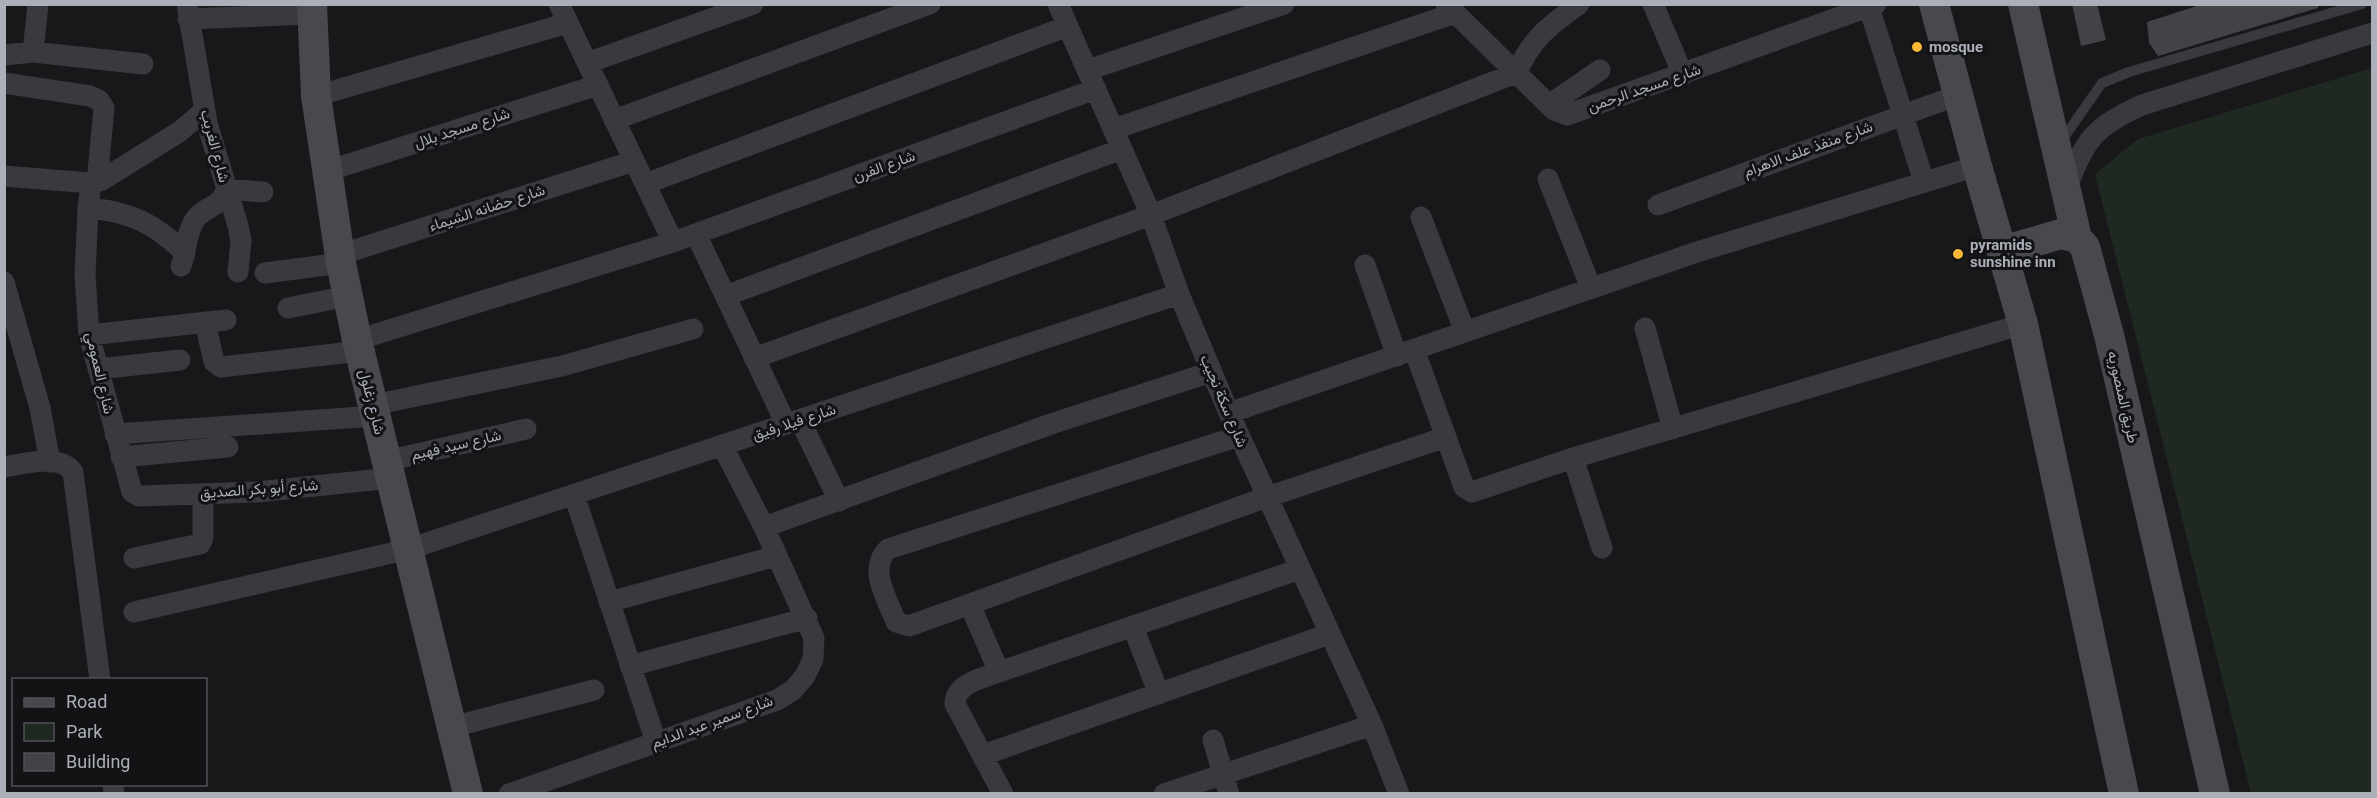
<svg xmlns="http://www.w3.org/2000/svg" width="2377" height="798" font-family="Roboto,Vazirmatn,sans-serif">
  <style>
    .green { fill: #1f2821 }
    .building { fill: #424347 }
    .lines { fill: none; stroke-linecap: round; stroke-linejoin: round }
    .lane { stroke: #393a3f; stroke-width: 10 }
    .street { stroke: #393a3f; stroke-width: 21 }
    .secondary { stroke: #47494f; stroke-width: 30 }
    .poi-dot { fill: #f7b633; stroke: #131315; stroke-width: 2 }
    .labels { text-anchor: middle; stroke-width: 6; stroke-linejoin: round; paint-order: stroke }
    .poi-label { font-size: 15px; font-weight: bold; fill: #aaafba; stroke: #131315; text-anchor: start }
    .street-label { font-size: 15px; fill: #aaafba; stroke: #131315 }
  </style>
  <rect width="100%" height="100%" fill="#18181a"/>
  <!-- green -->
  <path class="green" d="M 2372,68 L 2372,793 L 2251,793 L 2095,174 L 2138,139 Z"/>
  <!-- building -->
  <path class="building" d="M 2072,4 L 2097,4 L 2106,40 L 2081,46 Z
    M 2203,4 L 2318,4 L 2318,8 L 2158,56 L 2149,43 L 2147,22 Z"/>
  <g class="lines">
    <!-- lane -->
    <path class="lane" d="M 2060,143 L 2102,83 L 2129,72 L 2362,4"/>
    <!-- street -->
    <path class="street" d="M 187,4 L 207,123 L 238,226 L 241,241 L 238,272
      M 559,4 L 673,242
      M 1058,4 L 1151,215 L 1179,294 L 1229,413 L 1372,725 L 1399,794
      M 1446,4 L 1554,110 L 1567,115 L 1876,4
      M 1653,4 L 1683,75
      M 1869,7 L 1924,182
      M 188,19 L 311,14
      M 33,52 L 38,4
      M 4,55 L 33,52 L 143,64
      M 587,63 L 753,4
      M 1088,70 L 1284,4
      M 4,83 L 90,96 L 99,100 L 104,108 L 97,182
      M 316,96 L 568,23
      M 1549,105 L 1600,70
      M 614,120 L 930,4
      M 1114,129 L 1455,13
      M 327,171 L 598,85
      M 4,176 L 91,183 L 102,180 L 179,132 L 204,111
      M 1548,179 L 1591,288
      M 91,183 L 88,208 L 85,275 L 89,335 L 132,492 L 139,496 L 257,492 L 391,478
      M 645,184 L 1068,26
      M 2066,189 C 2086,139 2092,128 2142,105 L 2372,33
      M 1658,205 L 1958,95
      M 88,208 C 131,212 154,223 185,253
      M 1421,217 L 1465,332
      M 696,234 L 786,424
      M 339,255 L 634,161
      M 1365,265 L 1397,356
      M 181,266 C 186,252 187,225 199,215 C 212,203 218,209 227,189 L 263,192
      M 265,273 L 341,263
      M 4,282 L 40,408 L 50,462
      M 725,296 L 1122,149
      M 288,308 L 348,296
      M 205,322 L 214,362 L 221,367 L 360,351
      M 1645,328 L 1673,429
      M 89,335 L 226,320
      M 357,340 L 673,242 L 1096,89
      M 1414,349 L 1464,487 L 1472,492 L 1573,458 L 2023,324
      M 754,358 L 1151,215 L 1516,73 C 1534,36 1547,28 1579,4
      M 98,369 L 180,360
      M 373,405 L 562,366 L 693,329
      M 1229,413 L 1697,252 L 1977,166
      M 800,420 L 839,501
      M 115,434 L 376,416
      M 1239,436 L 888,549 C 867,569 888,600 896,622 L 909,626 L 1267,497 L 1446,437
      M 121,457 L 228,447
      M 1573,458 L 1602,548
      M 386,461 L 526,429
      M 4,467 C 25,464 59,453 73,472 L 100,680
      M 574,495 L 656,742
      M 764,527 L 1051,424 L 1211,372
      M 134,558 L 200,544 L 203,538 L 203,494
      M 609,602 L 776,556
      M 970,605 L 999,672
      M 134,612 L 409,549 L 1179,294
      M 1133,627 L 1159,694
      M 630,666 L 807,618
      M 452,727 L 594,690
      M 1213,740 L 1229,794
      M 983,755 L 1329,634
      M 113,784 L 114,794
      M 509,794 L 777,700 L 793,690 L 805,676 L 813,659 L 814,638 L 764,527 L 722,445
      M 1003,794 L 955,704 C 955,683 983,678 999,672 L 1300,569
      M 1164,794 L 1372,725"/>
    <!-- secondary -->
    <path class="secondary" d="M 312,4 L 316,96 L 341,263 L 357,340 L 468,794
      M 1934,4 L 1977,166 L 2023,324 L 2124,794
      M 2023,4 L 2077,238 L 2085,247 L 2109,335 L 2215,794
      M 2004,260 L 2016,247 L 2061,234 L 2077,238"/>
  </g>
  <!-- markers -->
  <g class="poi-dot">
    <circle cx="1917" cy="47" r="6"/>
    <circle cx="1958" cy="254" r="6"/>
  </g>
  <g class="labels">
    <!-- poi labels -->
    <g class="poi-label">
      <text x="1929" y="52">mosque</text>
      <text x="1970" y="250">pyramids<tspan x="1970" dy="17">sunshine inn</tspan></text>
    </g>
    <!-- street labels -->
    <g class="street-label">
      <text transform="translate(1644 88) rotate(-19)" y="5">شارع مسجد الرحمن</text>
      <text transform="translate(462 128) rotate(-18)" y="5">شارع مسجد بلال</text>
      <text transform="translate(215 146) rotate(75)" y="5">شارع الغريب</text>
      <text transform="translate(1808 149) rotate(-20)" y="5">شارع منفذ علف الاهرام</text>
      <text transform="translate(884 166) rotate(-20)" y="5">شارع الفرن</text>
      <text transform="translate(487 208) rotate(-18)" y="5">شارع حضانه الشيماء</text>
      <text transform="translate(100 373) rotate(77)" y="5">شارع العمومي</text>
      <text transform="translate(2123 397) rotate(77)" y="5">طريق المنصوريه</text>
      <text transform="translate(1224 401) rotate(67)" y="5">شارع سكة نجيب</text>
      <text transform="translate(372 402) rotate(76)" y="5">شارع زغلول</text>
      <text transform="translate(794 422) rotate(-18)" y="5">شارع فيلا رفيق</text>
      <text transform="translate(456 445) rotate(-13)" y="5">شارع سيد فهيم</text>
      <text transform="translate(259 489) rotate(-4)" y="5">شارع أبو بكر الصديق</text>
      <text transform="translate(712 722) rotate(-20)" y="5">شارع سمير عبد الدايم</text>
    </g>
  </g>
  <!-- border -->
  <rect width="2377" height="798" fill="none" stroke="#aaafba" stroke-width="12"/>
  <!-- legend -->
  <rect x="12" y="678" width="195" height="108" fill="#131315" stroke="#4f5157" stroke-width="1.5"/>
  <rect x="24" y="698" width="30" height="9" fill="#47494f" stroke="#4f5157" stroke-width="1.5"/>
  <text x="66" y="708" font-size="18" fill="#aaafba">Road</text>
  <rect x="24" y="723" width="30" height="18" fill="#1f2821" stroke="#4f5157" stroke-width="1.5"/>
  <text x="66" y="738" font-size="18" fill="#aaafba">Park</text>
  <rect x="24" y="753" width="30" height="18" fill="#424347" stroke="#4f5157" stroke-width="1.5"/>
  <text x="66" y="768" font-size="18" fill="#aaafba">Building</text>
</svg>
